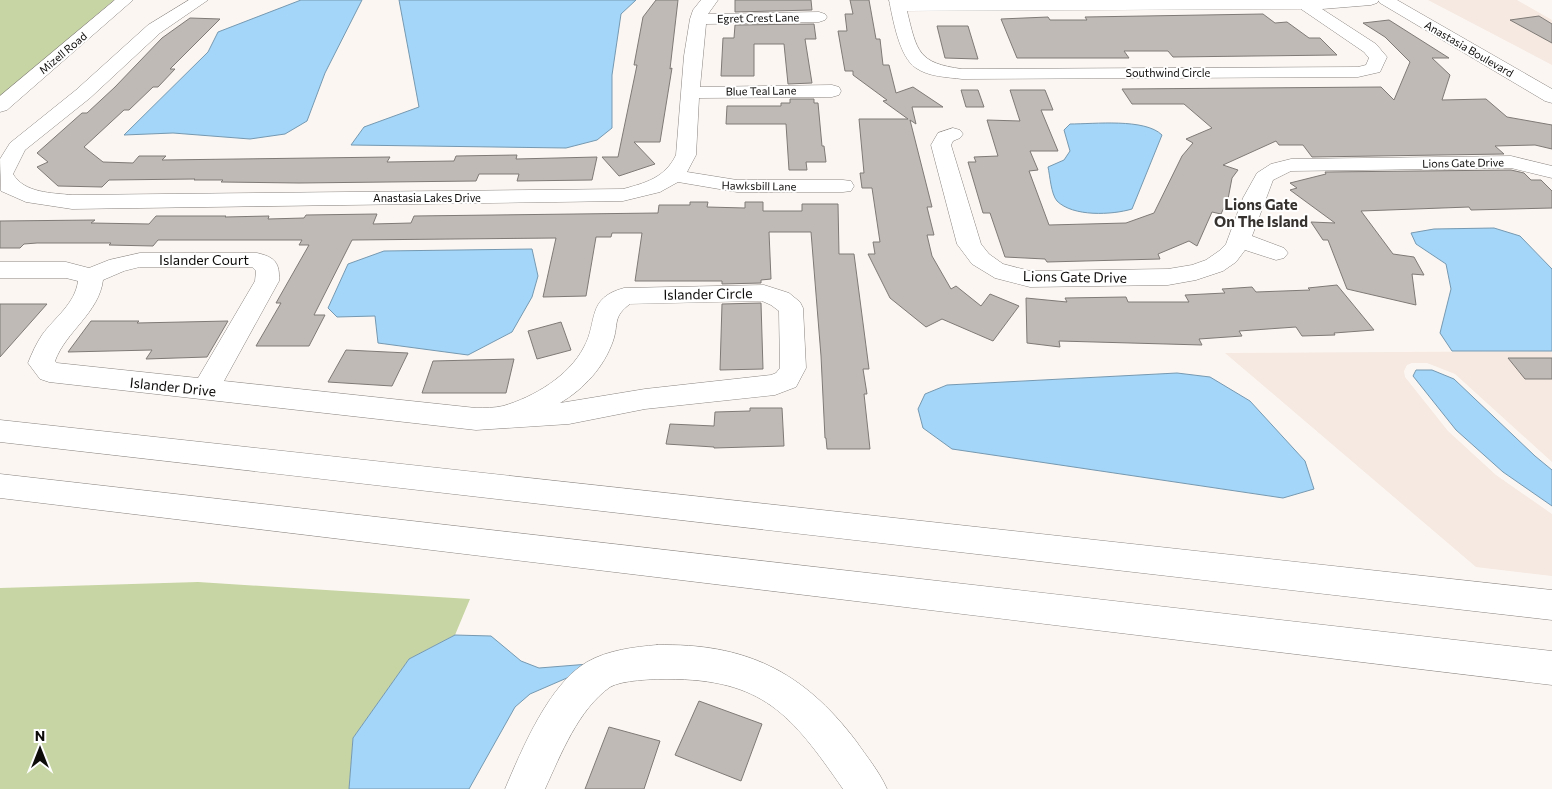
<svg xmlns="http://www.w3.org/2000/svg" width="1552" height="789" font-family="Commissioner,sans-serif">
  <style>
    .built { fill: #f5e9e1 }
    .green { fill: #c6d5a3 }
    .water { fill: #a3d6f8; stroke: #7699b1 }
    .building { fill: #bfbab6; stroke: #7f7a76 }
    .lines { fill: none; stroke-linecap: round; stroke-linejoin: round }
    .minor-casing { stroke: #898480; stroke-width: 1 }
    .major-casing { stroke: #898480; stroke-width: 1 }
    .minor { fill: #fff; fill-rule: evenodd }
    .major { fill: #fff; fill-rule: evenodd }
    .labels { text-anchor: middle; stroke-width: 4; stroke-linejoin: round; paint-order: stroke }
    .far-street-label { font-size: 11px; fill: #0e0c0b; stroke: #fff }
    .street-label { font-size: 14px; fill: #0e0c0b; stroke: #fff }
    .neighbourhood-label { font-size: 15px; font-weight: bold; fill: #36322f; stroke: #fff }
  </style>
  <rect width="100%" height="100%" fill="#fcf6f2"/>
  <!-- built -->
  <path class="built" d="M 1428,0 L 1517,0 L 1552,20 L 1552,65 Z
    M 1552,351 L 1552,462 L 1455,374 L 1427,363 L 1412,363 L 1407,365 L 1404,371 L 1405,377 L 1448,431 L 1496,475 L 1552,514 L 1552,576 L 1476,567 L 1225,353 Z"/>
  <!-- green -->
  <path class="green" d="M 0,0 L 114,0 L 0,97 Z
    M 198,582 L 470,599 L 455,635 L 409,659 L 353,738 L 349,789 L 0,789 L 0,588 Z"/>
  <!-- water -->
  <path class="water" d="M 301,0 L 362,0 L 325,73 L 307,121 L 285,134 L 250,139 L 173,133 L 124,135 L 208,52 L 218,32 Z
    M 399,0 L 636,0 L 621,14 L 612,75 L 612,128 L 597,140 L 566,148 L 351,145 L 364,127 L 419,107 Z
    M 1070,124 C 1094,124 1145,118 1162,135 L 1132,209 C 1112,215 1073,217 1057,201 C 1051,194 1050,176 1048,167 L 1064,160 L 1070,151 L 1064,130 Z
    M 1494,228 L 1520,236 L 1552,269 L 1552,351 L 1452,351 L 1440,333 L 1451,289 L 1446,264 L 1416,244 L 1411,233 L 1434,229 Z
    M 532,249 L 538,276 L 532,297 L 512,332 L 468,355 L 378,343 L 375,316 L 337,317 L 328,308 L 348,264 L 384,251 Z
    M 1416,370 L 1432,370 L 1454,379 L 1535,456 L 1552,470 L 1552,506 L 1503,472 L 1456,430 L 1413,376 Z
    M 1177,373 L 1210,377 L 1250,401 L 1305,461 L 1314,489 L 1283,498 L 952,449 L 923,428 L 918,409 L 925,394 L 947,385 Z
    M 455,635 L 491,636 L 521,661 L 539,668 L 589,664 L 583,671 L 530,694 L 515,707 L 469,789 L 349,789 L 353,738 L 409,659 Z"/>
  <!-- building -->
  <path class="building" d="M 656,0 L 678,0 L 670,69 L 672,68 L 660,142 L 634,142 L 655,164 L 619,176 L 602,157 L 618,157 L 637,65 L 634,65 L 643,17 Z
    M 735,0 L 811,0 L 812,10 L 735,12 Z
    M 850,0 L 869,0 L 876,39 L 880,39 L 883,65 L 889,65 L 896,93 L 913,87 L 943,107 L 912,107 L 916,124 L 910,120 L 932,207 L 927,207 L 934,235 L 927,235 L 932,256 L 951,289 L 956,286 L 981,306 L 990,294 L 1019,306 L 993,341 L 942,319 L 926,327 L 890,298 L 868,254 L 875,254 L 873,242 L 880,242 L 872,188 L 862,188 L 860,173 L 864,173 L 859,119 L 908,119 L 883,101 L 887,100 L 853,75 L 853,71 L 845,71 L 838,31 L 847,31 L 845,14 L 853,14 Z
    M 1263,14 L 1275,23 L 1287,22 L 1309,38 L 1320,38 L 1337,55 L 1173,57 L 1168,51 L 1124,51 L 1129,58 L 1017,58 L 1001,19 L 1048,17 L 1050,20 L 1087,20 L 1085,17 Z
    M 1539,16 L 1552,24 L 1552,43 L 1510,20 Z
    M 190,18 L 220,19 L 170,69 L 175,69 L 158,87 L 153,87 L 129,110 L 124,110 L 84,147 L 103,162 L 133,163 L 139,156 L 166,156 L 162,160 L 390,157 L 387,162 L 454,161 L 456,156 L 517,155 L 516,159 L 597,157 L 592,180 L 517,181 L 519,174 L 479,174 L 476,181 L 299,183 L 221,182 L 223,180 L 194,180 L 195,179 L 109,180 L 102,187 L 58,186 L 37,167 L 48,162 L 37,153 L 82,113 L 87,113 L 115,87 L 162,38 Z
    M 1389,20 L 1449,58 L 1432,58 L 1450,75 L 1442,100 L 1486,99 L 1507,117 L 1552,125 L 1552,149 L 1535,145 L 1495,146 L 1504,154 L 1312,157 L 1303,145 L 1279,145 L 1276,141 L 1223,165 L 1238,170 L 1232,178 L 1228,199 L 1221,214 L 1212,212 L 1197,246 L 1189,241 L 1158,254 L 1160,259 L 1047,262 L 1045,259 L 1005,257 L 990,213 L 983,213 L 968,162 L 976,162 L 974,157 L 998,156 L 987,120 L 1020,121 L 1010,90 L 1045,90 L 1053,110 L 1041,110 L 1058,151 L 1030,151 L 1038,170 L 1029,171 L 1049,225 L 1126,223 L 1154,213 L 1182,156 L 1193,143 L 1186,139 L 1212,128 L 1184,104 L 1132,104 L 1122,89 L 1381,87 L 1394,100 L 1410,62 L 1385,37 L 1363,23 Z
    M 814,24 L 816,39 L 805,39 L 812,83 L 788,84 L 784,44 L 754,44 L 754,76 L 721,76 L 723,38 L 734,38 L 735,25 Z
    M 937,26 L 968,26 L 978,59 L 945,58 Z
    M 961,90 L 978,90 L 984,107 L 966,107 Z
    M 790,99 L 814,99 L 814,103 L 818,103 L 822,146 L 824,146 L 826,162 L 806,162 L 807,170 L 789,170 L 786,124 L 726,124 L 727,106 L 781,106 L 781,103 L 790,103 Z
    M 1511,170 L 1524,173 L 1531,180 L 1541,180 L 1552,191 L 1552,208 L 1471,210 L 1469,207 L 1361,211 L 1393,254 L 1414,257 L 1424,275 L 1412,274 L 1416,305 L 1347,289 L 1328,240 L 1323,240 L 1311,222 L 1335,223 L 1290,190 L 1297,188 L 1290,183 L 1326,174 L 1325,172 Z
    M 690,202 L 708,202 L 707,207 L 745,208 L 745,202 L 763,202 L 763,211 L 802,211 L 802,204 L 838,204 L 839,254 L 854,254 L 869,369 L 863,369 L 867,394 L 864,394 L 870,449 L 827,449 L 826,438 L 825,438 L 821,356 L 811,232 L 769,232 L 771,279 L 761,280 L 761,283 L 722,284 L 722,281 L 635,281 L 642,233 L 612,233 L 611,237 L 596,237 L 586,296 L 543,297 L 556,238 L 352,240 L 314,315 L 325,315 L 309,346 L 256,346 L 281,303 L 276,303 L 309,245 L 299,245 L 302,240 L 158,240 L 153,246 L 109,245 L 111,243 L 37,243 L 24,244 L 20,248 L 0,248 L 0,221 L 95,220 L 91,223 L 149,224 L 156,216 L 226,216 L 225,217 L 269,216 L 268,219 L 304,218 L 306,215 L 377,214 L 373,224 L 411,223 L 414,216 L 658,213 L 659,205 L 690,205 Z
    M 1337,285 L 1374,330 L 1334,333 L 1335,335 L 1302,336 L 1296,327 L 1239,331 L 1242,336 L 1199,339 L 1202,345 L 1059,341 L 1060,347 L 1027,343 L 1026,298 L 1067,302 L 1065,298 L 1126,297 L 1128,302 L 1189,302 L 1185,295 L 1225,293 L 1222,289 L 1252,287 L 1256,292 L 1310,290 L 1308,288 Z
    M 761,303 L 763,369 L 720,370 L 722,304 Z
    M 0,304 L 47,304 L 0,357 Z
    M 91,321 L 139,321 L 137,323 L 228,321 L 207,357 L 146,359 L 152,350 L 68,352 Z
    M 561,322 L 571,350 L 537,359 L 528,331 Z
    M 346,350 L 408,353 L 392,386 L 328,382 Z
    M 1508,358 L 1552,358 L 1552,379 L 1525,379 Z
    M 514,359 L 506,393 L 422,393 L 433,361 Z
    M 750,408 L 782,408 L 784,446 L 714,448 L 714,447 L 666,444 L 670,424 L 714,426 L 715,412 L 750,411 Z
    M 699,701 L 762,724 L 741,781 L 675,755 Z
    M 609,727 L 660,741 L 644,789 L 585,789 Z"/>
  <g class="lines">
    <defs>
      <path id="minor" d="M 115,0 L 133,0 L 7,110 L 0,112 L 0,96 Z
        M 189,0 L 208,0 L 160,33 L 90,98 L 25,150 L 13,174 C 24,193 52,193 72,195 L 623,189 C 645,183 665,178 676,155 L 684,56 L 690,19 L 693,10 L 701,0 L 718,0 L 708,14 L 819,12 L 825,14 L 827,17 L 825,20 L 819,22 L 706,24 L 700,87 L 832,85 L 839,87 L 841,91 L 839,95 L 832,97 L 699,98 L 696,155 L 687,172 L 737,180 L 843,180 L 851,181 L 854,186 L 851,191 L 843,192 L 737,192 L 678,182 L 660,192 L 623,201 L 72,209 L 26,202 L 1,191 L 0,159 L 10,143 L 76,90 L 148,25 Z
        M 889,0 L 1379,0 L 1377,3 L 1371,5 L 1322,9 L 1376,44 L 1387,57 L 1380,72 L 1358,77 L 962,79 C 947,77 929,77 916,68 C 899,57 893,19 889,0 ZM 1301,9 L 1364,52 L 1369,58 L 1366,65 L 1358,67 L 962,69 C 918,63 917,52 907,11 Z
        M 953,128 L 960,130 L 963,134 L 960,138 L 953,141 L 951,145 L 981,244 L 989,254 L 1003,264 L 1030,271 L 1168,269 L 1192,265 L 1206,260 L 1219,251 L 1226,244 L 1243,198 L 1257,173 L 1271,164 L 1291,159 L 1511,156 L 1552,166 L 1552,178 L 1511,168 L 1291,171 L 1273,180 L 1252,236 L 1284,248 L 1288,253 L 1284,258 L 1276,260 L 1245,250 L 1236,262 L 1223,271 L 1196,280 L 1168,285 L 1030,287 L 995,278 L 972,264 L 957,244 L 931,145 L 938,133 Z
        M 140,253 L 257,253 C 275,257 280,263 279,281 L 224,381 L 476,408 C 485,408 494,408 503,406 C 534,397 569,376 584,347 C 598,322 586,298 624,288 L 764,285 L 789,293 L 800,302 L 803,308 L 806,368 L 796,387 L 775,395 L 645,409 L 569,424 L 476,430 L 49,382 L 40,379 L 28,363 C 32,353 36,344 42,335 C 55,317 75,304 78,281 L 66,278 L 0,278 L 0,262 L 66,262 L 89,268 L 109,260 ZM 140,267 L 252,267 L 256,271 L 255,281 L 198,378 L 57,363 L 55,361 C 66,331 99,313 103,280 L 124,271 ZM 762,301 L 771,305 L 779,311 L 780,368 L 776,373 L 771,375 L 645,389 L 560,403 C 584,389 604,367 613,341 C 619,324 612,317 630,304 Z
        M 657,645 C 745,643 803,671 856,741 C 867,757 879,771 887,789 L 843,789 C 791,714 763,679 667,679 C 653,679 622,680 610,687 C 578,710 561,754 545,789 L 505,789 C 522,749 549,684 587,662 C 608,650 634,647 657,645 Z"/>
      <path id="major" d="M 1378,0 L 1397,0 L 1552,89 L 1552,103 L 1545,101 L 1380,3 Z
        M 0,420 L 1552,590 L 1552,620 L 0,442 Z
        M 0,474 L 1552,651 L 1552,685 L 0,498 Z"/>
    </defs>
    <!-- minor casing -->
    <use href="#minor" class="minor-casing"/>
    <!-- major casing -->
    <use href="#major" class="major-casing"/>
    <!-- minor -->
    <use href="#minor" class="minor"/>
    <!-- major -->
    <use href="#major" class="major"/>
  </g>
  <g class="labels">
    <!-- far-street labels -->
    <g class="far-street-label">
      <text transform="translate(758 18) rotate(-1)" y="4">Egret Crest Lane</text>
      <text transform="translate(1469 49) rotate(30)" y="4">Anastasia Boulevard</text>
      <text transform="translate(63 53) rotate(-40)" y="4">Mizell Road</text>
      <text x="1168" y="77">Southwind Circle</text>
      <text transform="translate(761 91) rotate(-1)" y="4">Blue Teal Lane</text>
      <text transform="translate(1463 163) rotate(-1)" y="4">Lions Gate Drive</text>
      <text transform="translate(759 186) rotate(1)" y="4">Hawksbill Lane</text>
      <text x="427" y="202">Anastasia Lakes Drive</text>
    </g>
    <!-- street labels -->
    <g class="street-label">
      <text x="204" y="265">Islander Court</text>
      <text transform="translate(1075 277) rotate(1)" y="5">Lions Gate Drive</text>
      <text transform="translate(708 294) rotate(-1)" y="5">Islander Circle</text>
      <text transform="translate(173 387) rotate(6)" y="5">Islander Drive</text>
    </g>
    <!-- neighbourhood labels -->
    <g class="neighbourhood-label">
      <text x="1261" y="210">Lions Gate<tspan x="1261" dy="17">On The Island</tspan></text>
    </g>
  </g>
  <!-- north arrow -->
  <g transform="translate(40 749)" stroke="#ffffff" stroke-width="4" paint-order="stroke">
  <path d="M0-4L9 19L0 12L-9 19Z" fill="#0e0c0b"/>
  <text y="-8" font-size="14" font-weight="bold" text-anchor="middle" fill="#0e0c0b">N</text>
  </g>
</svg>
